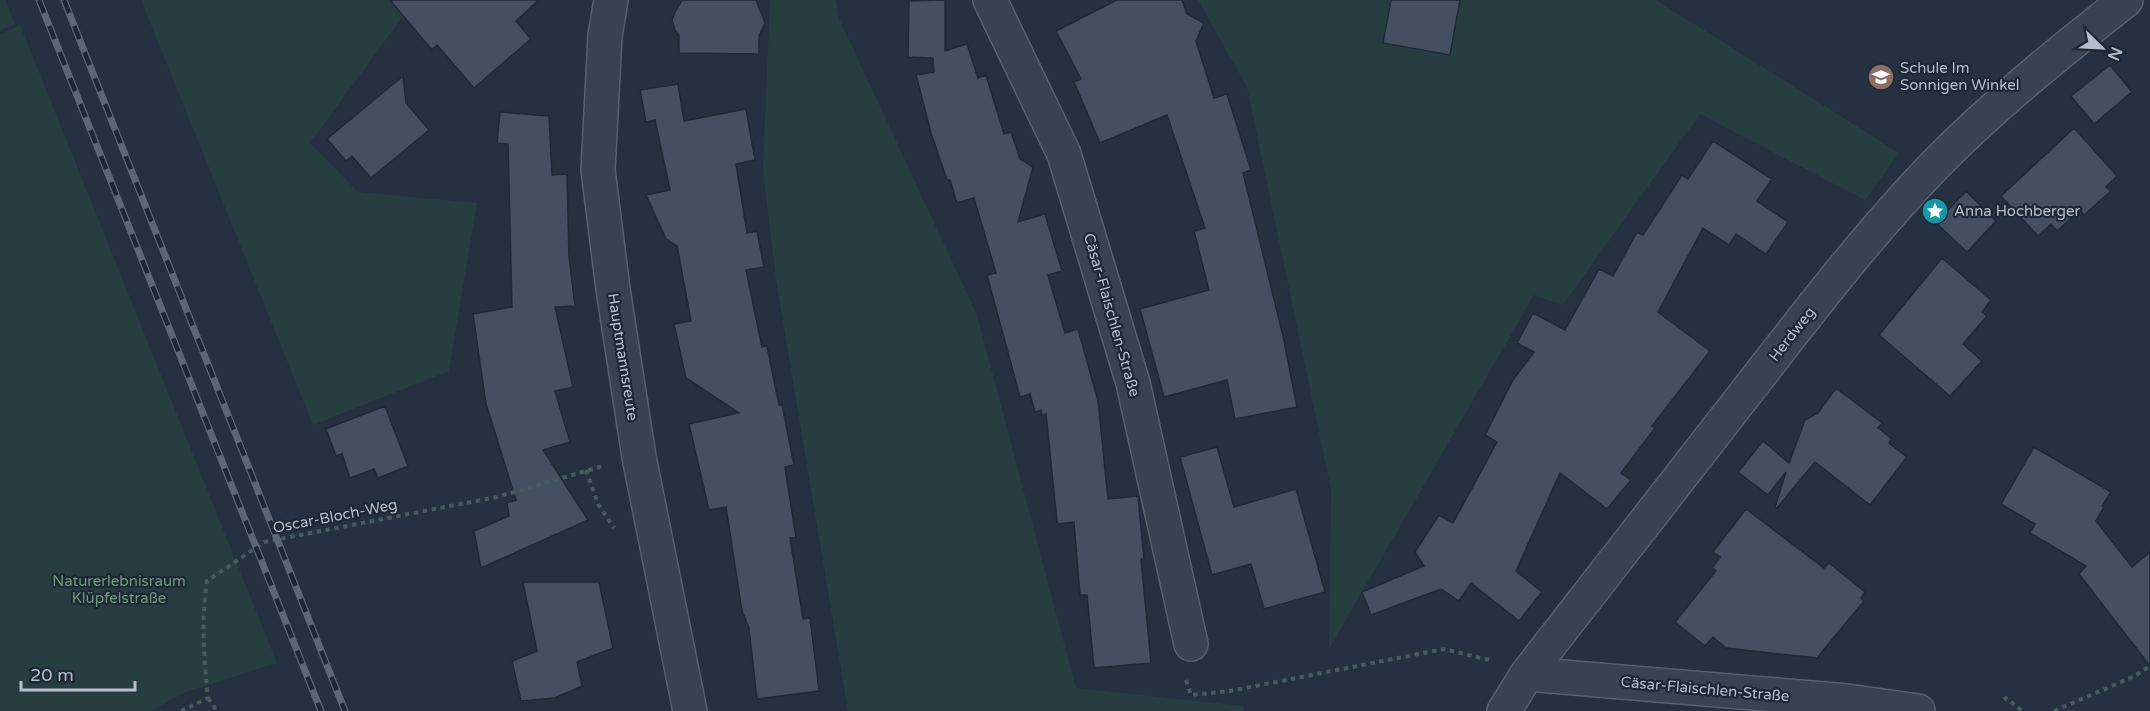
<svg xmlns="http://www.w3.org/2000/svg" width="2150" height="711" font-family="'Varela Round',sans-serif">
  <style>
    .green { fill: #273e41 }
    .building { fill: #445062; stroke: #202937; stroke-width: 1.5 }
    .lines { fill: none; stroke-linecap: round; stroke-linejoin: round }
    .minor-casing { stroke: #57606e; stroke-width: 36 }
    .path { stroke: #455b5e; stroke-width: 4; stroke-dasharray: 4.5 4.5; stroke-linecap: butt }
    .minor { stroke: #394250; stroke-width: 33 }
    .rail-casing { stroke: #5b6677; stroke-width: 7 }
    .rail { stroke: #1e2735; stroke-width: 4.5; stroke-dasharray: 14; stroke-linecap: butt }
    .labels { text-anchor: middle; stroke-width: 4.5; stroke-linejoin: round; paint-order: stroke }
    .poi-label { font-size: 15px; fill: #b6becb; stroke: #1e2735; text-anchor: start }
    .street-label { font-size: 15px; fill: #b6becb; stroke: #1e2735 }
    .park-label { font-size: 15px; fill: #6c9c78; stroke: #1e2735 }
  </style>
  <rect width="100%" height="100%" fill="#253040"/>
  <!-- green -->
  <path class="green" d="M 0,0 L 5,0 L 15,24 L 0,30 Z
    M 141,0 L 415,0 L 310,143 L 358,192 L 477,203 L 449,371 L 313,425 Z
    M 770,0 L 836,0 L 838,16 L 977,315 L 1076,688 L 1243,706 L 1244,711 L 848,711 L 776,279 L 763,170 Z
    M 1198,0 L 1656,0 L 1899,153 L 1865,200 L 1700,114 L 1563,305 L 1534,295 L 1329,649 L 1331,490 L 1247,87 Z
    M 20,25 L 277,663 L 186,692 L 151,711 L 0,711 L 0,35 Z"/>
  <!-- building -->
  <path class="building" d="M 390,0 L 539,0 L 516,21 L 531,39 L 474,88 L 437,45 L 432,50 Z
    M 682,0 L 756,0 L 765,23 L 759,36 L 759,54 L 679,53 L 679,36 L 675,30 L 672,20 L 675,12 Z
    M 945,0 L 945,51 L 967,44 L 978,78 L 986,75 L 1004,134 L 1011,132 L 1020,159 L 1033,167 L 1018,222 L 1045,214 L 1062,271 L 1048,275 L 1065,333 L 1078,329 L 1098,401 L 1108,499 L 1138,496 L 1144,559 L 1141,559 L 1151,663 L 1094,668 L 1087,595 L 1080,595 L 1074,522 L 1058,524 L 1057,521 L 1046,414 L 1042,416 L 1041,410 L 1035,412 L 1030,394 L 1020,397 L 987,275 L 996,273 L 974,198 L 957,203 L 950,180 L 947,180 L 931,133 L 916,75 L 934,72 L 933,58 L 908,57 L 909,1 Z
    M 1117,0 L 1182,0 L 1187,14 L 1204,23 L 1196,41 L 1214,98 L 1227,94 L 1251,170 L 1243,173 L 1283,336 L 1297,407 L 1235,419 L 1227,380 L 1164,397 L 1140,309 L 1209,290 L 1194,231 L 1205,228 L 1167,115 L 1100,143 L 1074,82 L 1081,79 L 1056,31 Z
    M 1391,0 L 1460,0 L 1450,55 L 1383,43 Z
    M 2110,65 L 2132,92 L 2094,124 L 2071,96 Z
    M 403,76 L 406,103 L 429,130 L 371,178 L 352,156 L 346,161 L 327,139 Z
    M 678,84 L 684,121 L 746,109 L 755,160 L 736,164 L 747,233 L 757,231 L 764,267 L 746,270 L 762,347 L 767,346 L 779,405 L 782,404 L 794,465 L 785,467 L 796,538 L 790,538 L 803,619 L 810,618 L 819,691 L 757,699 L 749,628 L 742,611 L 726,507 L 709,510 L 689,424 L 739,413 L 686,378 L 674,324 L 691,321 L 677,246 L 666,239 L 646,195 L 670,190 L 655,120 L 646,122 L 640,90 Z
    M 500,112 L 549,116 L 552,175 L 567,174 L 569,256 L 575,306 L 555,307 L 573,387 L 555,391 L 570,442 L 543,450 L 588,520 L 481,568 L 474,531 L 509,516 L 507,503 L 516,500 L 486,404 L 473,314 L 512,307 L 508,144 L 497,143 Z
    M 2074,128 L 2117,176 L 2106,187 L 2111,191 L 2084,215 L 2080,210 L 2057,231 L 2051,224 L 2038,236 L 2001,196 Z
    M 1713,141 L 1772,179 L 1757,201 L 1788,222 L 1766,254 L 1736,234 L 1729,245 L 1703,228 L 1658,312 L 1710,351 L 1652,426 L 1655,428 L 1621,473 L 1631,480 L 1607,509 L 1560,473 L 1516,571 L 1542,592 L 1519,621 L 1471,583 L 1459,601 L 1441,589 L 1371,615 L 1362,592 L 1424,566 L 1415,552 L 1439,515 L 1453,523 L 1497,442 L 1485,435 L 1513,380 L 1534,352 L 1517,343 L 1533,313 L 1565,330 L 1599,269 L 1613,276 L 1637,232 L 1643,235 L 1682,175 L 1688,179 Z
    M 1966,191 L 1996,221 L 1967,252 L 1936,223 Z
    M 1942,258 L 1991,300 L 1982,312 L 1987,316 L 1963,344 L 1982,361 L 1950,396 L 1879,335 Z
    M 1836,388 L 1882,423 L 1878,428 L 1892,439 L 1889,443 L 1907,457 L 1870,505 L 1815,462 L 1777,508 L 1775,507 L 1786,472 L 1768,495 L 1738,472 L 1763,441 L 1789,463 L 1805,420 L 1818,413 Z
    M 385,406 L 408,466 L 378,478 L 374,469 L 350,478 L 342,454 L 336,456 L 326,429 Z
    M 1217,447 L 1234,507 L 1296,489 L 1325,592 L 1264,609 L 1251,564 L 1212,575 L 1180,457 Z
    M 2034,447 L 2111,492 L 2102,506 L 2104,507 L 2096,521 L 2132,567 L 2150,552 L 2150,666 L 2079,574 L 2086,566 L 2030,533 L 2035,524 L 2001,504 Z
    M 1746,509 L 1824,568 L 1829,563 L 1865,592 L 1861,598 L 1864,601 L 1817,658 L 1726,648 L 1713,637 L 1705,646 L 1675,622 L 1716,571 L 1712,568 L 1720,557 L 1713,552 Z
    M 523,582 L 599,582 L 613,648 L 577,662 L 582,686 L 555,698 L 521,701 L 512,661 L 537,651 Z"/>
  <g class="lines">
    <defs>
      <path id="minor" d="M 611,0 L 605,36 L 598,170 L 613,289 L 639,457 L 690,711
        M 990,0 L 1064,154 L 1133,383 L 1191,644
        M 1527,674 L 1847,701 L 1918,711
        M 1504,711 L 1527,674 C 1601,579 1674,485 1748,390 C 1808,313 1868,234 1937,163 C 1995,104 2061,51 2126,0"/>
    </defs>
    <!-- minor casing -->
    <use href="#minor" class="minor-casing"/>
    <!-- path -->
    <path class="path" d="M 586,470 L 598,504 L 614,528
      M 1186,680 L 1191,695 L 1230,691 L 1444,649 L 1493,661
      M 208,698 L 217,711
      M 2004,700 L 2006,698 L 2022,711
      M 181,711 L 208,698 C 204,659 201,620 207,581 L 264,542 L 497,497 L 603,466
      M 2054,711 L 2135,676 L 2150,666"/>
    <!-- minor -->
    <use href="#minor" class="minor"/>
    <defs>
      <path id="rail" d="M 39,0 L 321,711
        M 64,0 L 345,711"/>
    </defs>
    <!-- rail casing -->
    <use href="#rail" class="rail-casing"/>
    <!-- rail -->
    <use href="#rail" class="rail"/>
  </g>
  <!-- icons -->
  <defs>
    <symbol id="school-disc" viewBox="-11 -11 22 22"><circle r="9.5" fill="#8d6e63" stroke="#1e2735"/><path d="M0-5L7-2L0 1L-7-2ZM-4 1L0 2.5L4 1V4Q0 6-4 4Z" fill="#fff"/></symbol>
    <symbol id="sight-disc" viewBox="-11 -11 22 22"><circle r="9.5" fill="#0f9aa8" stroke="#1e2735"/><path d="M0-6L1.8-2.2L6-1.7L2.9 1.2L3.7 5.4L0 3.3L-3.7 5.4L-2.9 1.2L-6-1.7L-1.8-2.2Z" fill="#fff"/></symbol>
  </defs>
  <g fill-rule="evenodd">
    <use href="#school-disc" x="1866" y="62" width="30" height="30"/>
    <use href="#sight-disc" x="1920" y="196" width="30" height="30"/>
  </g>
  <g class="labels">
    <!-- poi labels -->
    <g class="poi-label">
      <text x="1900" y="73">Schule Im<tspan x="1900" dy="17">Sonnigen Winkel</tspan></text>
      <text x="1954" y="216">Anna Hochberger</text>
    </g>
    <!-- street labels -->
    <g class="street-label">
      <text transform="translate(1112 315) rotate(74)" y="5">Cäsar-Flaischlen-Straße</text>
      <text transform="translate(1792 334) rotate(-52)" y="5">Herdweg</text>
      <text transform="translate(623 357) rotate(81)" y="5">Hauptmannsreute</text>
      <text transform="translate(335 516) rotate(-11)" y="5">Oscar-Bloch-Weg</text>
      <text transform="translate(1705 689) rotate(5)" y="5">Cäsar-Flaischlen-Straße</text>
    </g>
    <!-- park labels -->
    <g class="park-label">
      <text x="119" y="586">Naturerlebnisraum<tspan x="119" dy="17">Klüpfelstraße</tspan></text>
    </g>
  </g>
  <!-- north arrow -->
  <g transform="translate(2102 48) rotate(114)" stroke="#1e2735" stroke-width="4.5" paint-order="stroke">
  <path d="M0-4.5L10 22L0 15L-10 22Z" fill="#b6becb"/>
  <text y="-9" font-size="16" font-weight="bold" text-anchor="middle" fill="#b6becb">N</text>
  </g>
  <!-- scale -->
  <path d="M21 681v9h114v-9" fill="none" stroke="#b6becb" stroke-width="3"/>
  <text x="30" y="681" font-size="18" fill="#b6becb" stroke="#1e2735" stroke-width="4.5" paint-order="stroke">20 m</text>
</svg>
